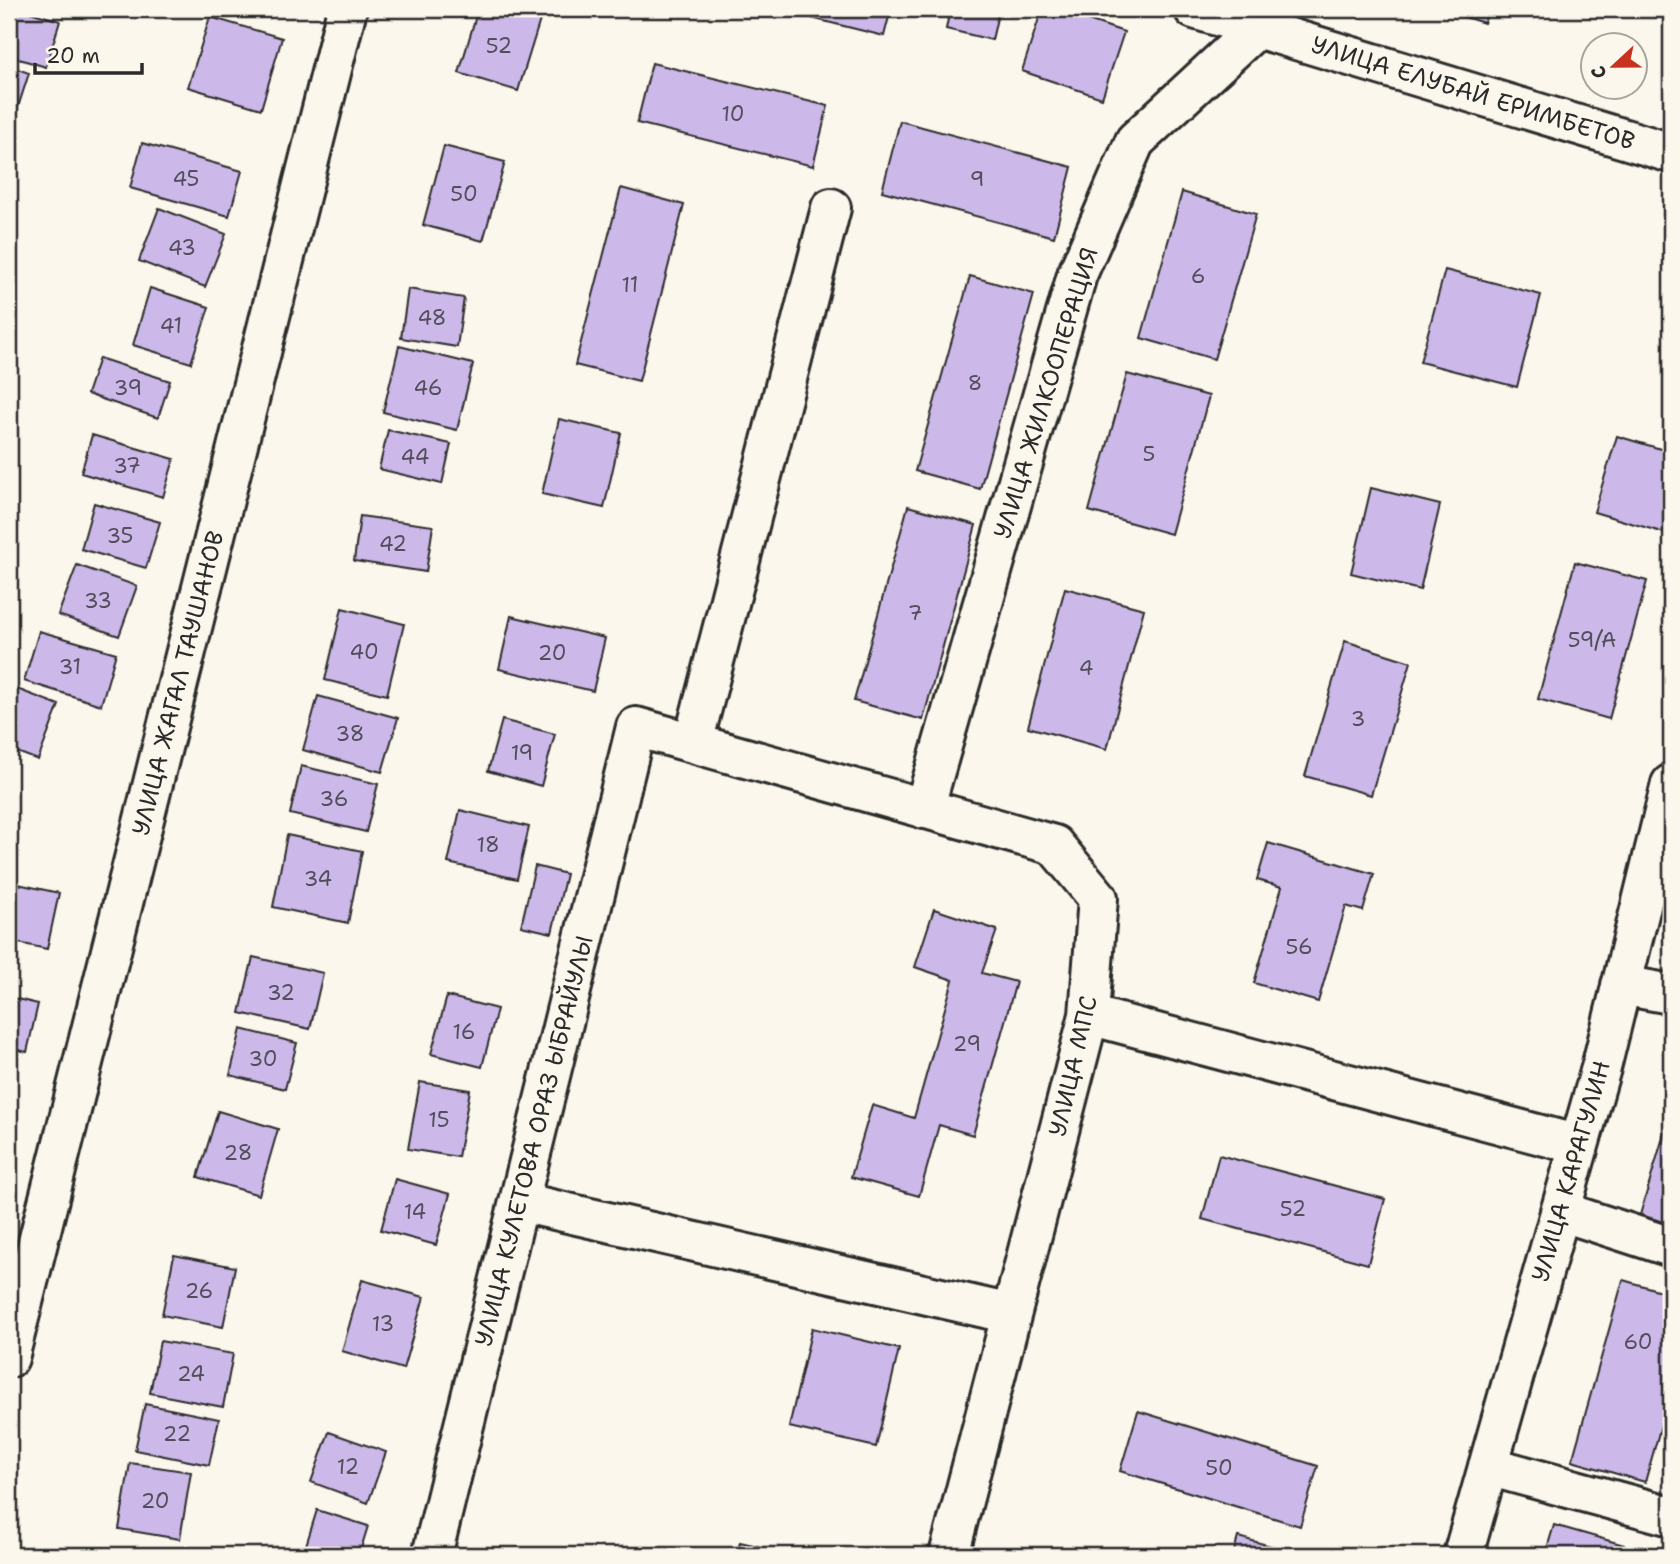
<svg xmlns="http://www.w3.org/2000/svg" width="1680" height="1564" font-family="'Shantell Sans',sans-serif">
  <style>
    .building { fill: #ccb9ea; stroke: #2b2b2b; stroke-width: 2 }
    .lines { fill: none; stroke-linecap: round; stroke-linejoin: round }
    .minor-casing { stroke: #2b2b2b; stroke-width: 44 }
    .minor { stroke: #fbf7ec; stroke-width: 38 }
    .labels { text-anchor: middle; stroke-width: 5; stroke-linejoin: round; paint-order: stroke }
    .number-label { font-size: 21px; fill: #534e5b }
    .street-label { font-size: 24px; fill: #2b2b2b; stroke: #fbf7ec }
  </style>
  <rect width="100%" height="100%" fill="#fbf7ec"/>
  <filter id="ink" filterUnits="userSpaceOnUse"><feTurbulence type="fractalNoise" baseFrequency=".0143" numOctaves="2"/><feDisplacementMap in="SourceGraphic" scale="14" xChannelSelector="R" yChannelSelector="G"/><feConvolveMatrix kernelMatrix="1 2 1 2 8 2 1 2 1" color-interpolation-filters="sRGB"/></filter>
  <g filter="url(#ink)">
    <!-- building -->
    <path class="building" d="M 9,9 L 20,9 L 60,21 L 46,67 L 9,56 Z
      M 478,9 L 503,9 L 540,20 L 518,91 L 459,73 Z
      M 775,9 L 891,9 L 884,36 Z
      M 950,9 L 999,9 L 992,40 L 946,29 Z
      M 1042,9 L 1055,9 L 1124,32 L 1102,98 L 1022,71 Z
      M 1438,9 L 1489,9 L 1484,23 Z
      M 210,17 L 282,38 L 261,109 L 188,87 Z
      M 652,63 L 828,106 L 813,166 L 637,123 Z
      M 9,66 L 29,73 L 9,135 Z
      M 900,121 L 1072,167 L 1054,237 L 882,191 Z
      M 142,143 L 242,171 L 229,216 L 130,188 Z
      M 444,146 L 505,162 L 483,241 L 423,225 Z
      M 621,188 L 684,205 L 639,381 L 575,365 Z
      M 1182,192 L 1256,214 L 1214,359 L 1141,338 Z
      M 159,208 L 226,234 L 205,287 L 139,261 Z
      M 1445,270 L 1541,295 L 1517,387 L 1420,362 Z
      M 970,276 L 1034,294 L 980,489 L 915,471 Z
      M 150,288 L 209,307 L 191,363 L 133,345 Z
      M 408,289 L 464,298 L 457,347 L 401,338 Z
      M 399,346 L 473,364 L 457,430 L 383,412 Z
      M 99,358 L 170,381 L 158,418 L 87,394 Z
      M 1127,374 L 1209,396 L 1171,534 L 1089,511 Z
      M 559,419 L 621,433 L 604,508 L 542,494 Z
      M 388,430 L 451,444 L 442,484 L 379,469 Z
      M 92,435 L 174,459 L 163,497 L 81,473 Z
      M 1617,436 L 1671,452 L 1671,524 L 1668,534 L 1594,512 Z
      M 1371,488 L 1440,505 L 1420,590 L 1351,573 Z
      M 94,503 L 160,522 L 146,568 L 81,549 Z
      M 908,506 L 976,525 L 923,720 L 854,701 Z
      M 360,516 L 433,526 L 426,572 L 354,561 Z
      M 1575,562 L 1647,581 L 1609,719 L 1538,699 Z
      M 77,565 L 137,586 L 119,636 L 58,615 Z
      M 1065,588 L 1144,609 L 1107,749 L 1028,727 Z
      M 342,608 L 404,624 L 387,695 L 325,680 Z
      M 511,616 L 605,638 L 593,691 L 499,669 Z
      M 39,631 L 116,653 L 101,705 L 24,681 Z
      M 1345,641 L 1411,662 L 1371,795 L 1305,776 Z
      M 9,686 L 59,705 L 38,760 L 9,749 Z
      M 318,696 L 398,718 L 382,772 L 303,750 Z
      M 502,720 L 555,734 L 541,786 L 488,771 Z
      M 301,766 L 378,784 L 366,832 L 290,814 Z
      M 460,810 L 529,827 L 517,879 L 448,863 Z
      M 287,835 L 362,851 L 348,923 L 273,907 Z
      M 1268,843 L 1374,874 L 1363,911 L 1346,906 L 1318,1002 L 1254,983 L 1282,887 L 1257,880 Z
      M 535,866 L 566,874 L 552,933 L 521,926 Z
      M 9,882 L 59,893 L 47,949 L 9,941 Z
      M 934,909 L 997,930 L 982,973 L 1016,982 L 973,1135 L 939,1125 L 919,1196 L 851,1177 L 872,1105 L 914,1118 L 953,980 L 915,967 Z
      M 253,957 L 323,973 L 310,1029 L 240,1013 Z
      M 447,996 L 497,1009 L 482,1067 L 431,1054 Z
      M 9,997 L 38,1004 L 27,1052 L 9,1048 Z
      M 241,1029 L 297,1043 L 285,1089 L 230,1075 Z
      M 420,1082 L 470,1090 L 458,1157 L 408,1149 Z
      M 1671,1110 L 1671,1224 L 1640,1215 Z
      M 218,1111 L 278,1129 L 259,1195 L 198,1177 Z
      M 1219,1155 L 1385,1199 L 1368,1264 L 1202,1219 Z
      M 395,1179 L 450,1194 L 436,1245 L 381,1230 Z
      M 174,1255 L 235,1267 L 223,1327 L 162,1315 Z
      M 362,1280 L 424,1297 L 403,1369 L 342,1351 Z
      M 1623,1280 L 1671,1294 L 1671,1390 L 1645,1482 L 1572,1461 Z
      M 812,1328 L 899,1349 L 876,1447 L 789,1427 Z
      M 160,1341 L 233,1354 L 223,1407 L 150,1393 Z
      M 145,1404 L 219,1419 L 209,1465 L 135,1450 Z
      M 1138,1411 L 1318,1466 L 1300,1526 L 1120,1471 Z
      M 329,1432 L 386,1452 L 368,1503 L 311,1482 Z
      M 130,1463 L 191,1472 L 180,1539 L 119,1529 Z
      M 317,1510 L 368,1526 L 359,1555 L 303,1555 Z
      M 1554,1525 L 1624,1545 L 1621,1555 L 1545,1555 Z
      M 1238,1537 L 1293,1552 L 1292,1555 L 1233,1555 Z
      M 740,1542 L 797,1555 L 737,1555 Z"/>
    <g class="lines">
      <defs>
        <path id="minor" d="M 1194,9 L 1671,153
          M 693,743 L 831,208
          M 924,809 L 1077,275 L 1135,141 L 1257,28
          M 1621,985 L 1671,994
          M 1089,1015 L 1579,1145
          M 520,1202 L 1011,1314
          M 1560,1211 L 1671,1247
          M 9,1358 L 347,9
          M 1488,1466 L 1671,1516
          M 432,1555 L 636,727 L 1054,845 L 1098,898 L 1089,1015 L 949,1555
          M 1463,1555 L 1601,1068 L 1671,784"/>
      </defs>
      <!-- minor casing -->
      <use href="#minor" class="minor-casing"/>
      <!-- minor -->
      <use href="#minor" class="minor"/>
    </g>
  </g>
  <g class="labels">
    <!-- number labels -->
    <g class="number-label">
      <text x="499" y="53">52</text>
      <text x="733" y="121">10</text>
      <text x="186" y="186">45</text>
      <text x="977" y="186">9</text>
      <text x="464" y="201">50</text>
      <text x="182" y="255">43</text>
      <text x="1198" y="283">6</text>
      <text x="630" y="292">11</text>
      <text x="432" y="325">48</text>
      <text x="171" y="333">41</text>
      <text x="975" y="390">8</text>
      <text x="128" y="395">39</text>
      <text x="428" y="395">46</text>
      <text x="1149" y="461">5</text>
      <text x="415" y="464">44</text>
      <text x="127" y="473">37</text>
      <text x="120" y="543">35</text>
      <text x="393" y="551">42</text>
      <text x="98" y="608">33</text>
      <text x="915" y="620">7</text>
      <text x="1592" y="647">59/А</text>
      <text x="364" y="659">40</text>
      <text x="552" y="660">20</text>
      <text x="70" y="674">31</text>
      <text x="1086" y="675">4</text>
      <text x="1358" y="726">3</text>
      <text x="350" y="741">38</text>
      <text x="522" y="760">19</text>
      <text x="334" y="806">36</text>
      <text x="488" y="852">18</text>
      <text x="318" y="886">34</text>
      <text x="1299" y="954">56</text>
      <text x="281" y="1000">32</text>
      <text x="464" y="1039">16</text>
      <text x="967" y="1051">29</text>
      <text x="263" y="1066">30</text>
      <text x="439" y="1127">15</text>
      <text x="238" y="1160">28</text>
      <text x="1293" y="1216">52</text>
      <text x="415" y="1219">14</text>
      <text x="199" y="1298">26</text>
      <text x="383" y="1331">13</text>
      <text x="1638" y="1349">60</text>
      <text x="191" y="1381">24</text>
      <text x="177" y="1441">22</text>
      <text x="348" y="1474">12</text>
      <text x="1219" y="1475">50</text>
      <text x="155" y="1508">20</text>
    </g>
    <!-- street labels -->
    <g class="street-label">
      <text transform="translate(1473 93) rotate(17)" y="8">УЛИЦА ЕЛУБАЙ ЕРИМБЕТОВ</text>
      <text transform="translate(1046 393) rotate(-73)" y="8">УЛИЦА ЖИЛКООПЕРАЦИЯ</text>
      <text transform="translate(178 683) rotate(-76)" y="8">УЛИЦА ЖАГАЛ ТАУШАНОВ</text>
      <text transform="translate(1073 1066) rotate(-77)" y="8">УЛИЦА МПС</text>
      <text transform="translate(534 1141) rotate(-76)" y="8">УЛИЦА КУЛЕТОВА ОРАЗ ЫБРАЙУЛЫ</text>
      <text transform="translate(1571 1171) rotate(-74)" y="8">УЛИЦА КАРАГУЛИН</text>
    </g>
  </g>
  <!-- margin -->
  <rect width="1680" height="1564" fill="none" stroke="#fbf7ec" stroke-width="35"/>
  <rect x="18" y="18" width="1645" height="1529" fill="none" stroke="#2b2b2b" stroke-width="2.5" filter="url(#ink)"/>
  <!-- north arrow -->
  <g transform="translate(1614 66) rotate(248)"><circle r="33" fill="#fbf7ec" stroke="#a8a59f" stroke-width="2"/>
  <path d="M0-5L12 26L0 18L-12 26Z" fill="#c8321e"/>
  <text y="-10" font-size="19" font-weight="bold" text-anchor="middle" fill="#2b2b2b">С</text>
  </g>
  <!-- scale -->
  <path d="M35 63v10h107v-10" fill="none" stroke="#2b2b2b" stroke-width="3.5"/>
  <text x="46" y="63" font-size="21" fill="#2b2b2b" stroke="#fbf7ec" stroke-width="5" paint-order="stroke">20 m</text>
</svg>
